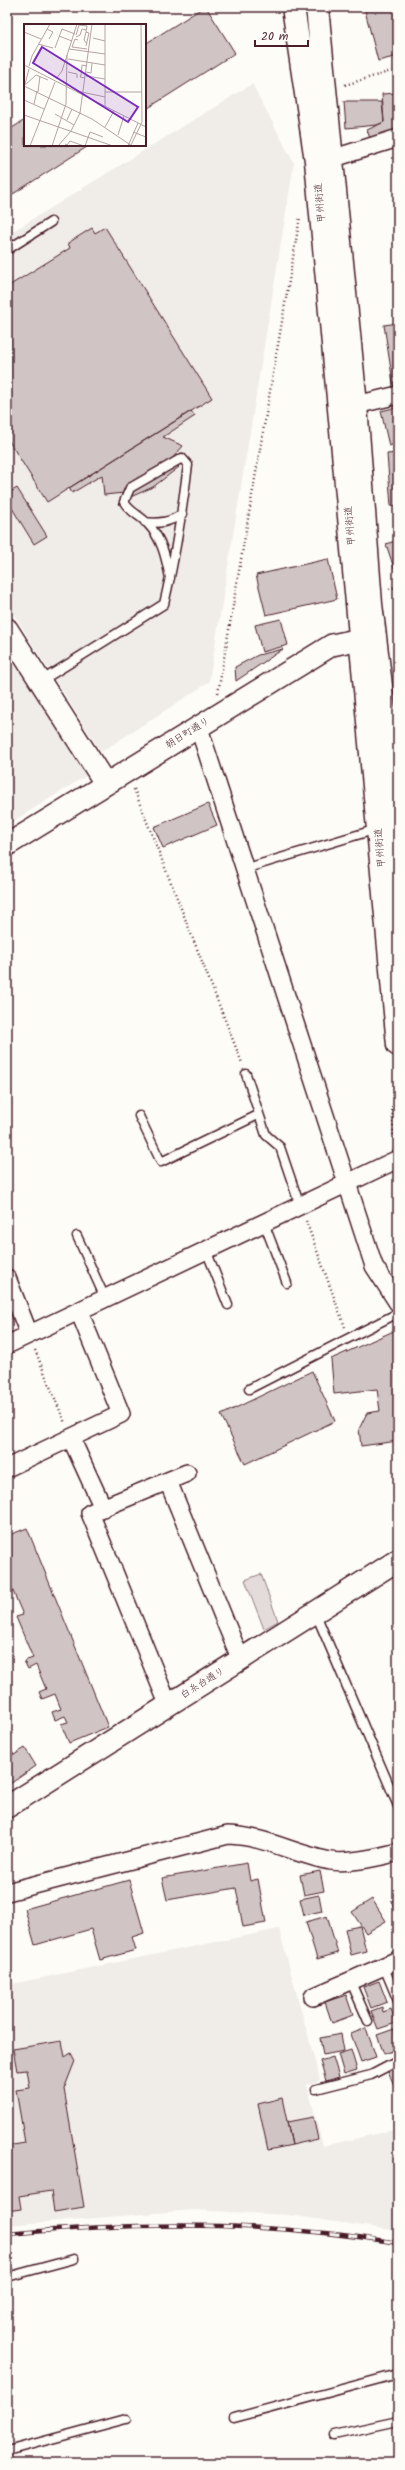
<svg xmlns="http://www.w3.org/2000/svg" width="405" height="2470" font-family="Kalam,'Klee One',sans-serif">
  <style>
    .built { fill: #f0ece8 }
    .green { fill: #e3dcda; stroke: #967e82 }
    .building { fill: #d0c5c4; stroke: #4a1f2b }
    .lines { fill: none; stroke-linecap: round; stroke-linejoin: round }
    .service-casing { stroke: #4a1f2b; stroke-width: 11 }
    .minor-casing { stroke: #4a1f2b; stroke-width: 20 }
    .tertiary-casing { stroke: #4a1f2b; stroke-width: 24 }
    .trunk-casing { stroke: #4a1f2b; stroke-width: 25 }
    .path { stroke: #4a1f2b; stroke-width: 2.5; stroke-dasharray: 1 3; stroke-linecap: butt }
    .service { stroke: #fdfcf7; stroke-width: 8 }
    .minor { stroke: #fdfcf7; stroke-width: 17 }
    .tertiary { stroke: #fdfcf7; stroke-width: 21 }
    .trunk { stroke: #fdfcf7; stroke-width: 22 }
    .rail-casing { stroke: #4a1f2b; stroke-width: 4.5 }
    .rail { stroke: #fdfcf7; stroke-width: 3; stroke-dasharray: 9; stroke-linecap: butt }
    .labels { text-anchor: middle; stroke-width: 3; stroke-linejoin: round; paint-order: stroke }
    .street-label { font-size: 10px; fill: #4a1f2b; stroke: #fdfcf7 }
    .inset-road { fill: none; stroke: #b5a4a5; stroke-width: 1 }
    .view { fill: #7b2cbf; fill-opacity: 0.15; stroke: #7b2cbf; stroke-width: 2 }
    .inset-edge { fill: none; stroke: #4a1f2b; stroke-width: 2 }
  </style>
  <rect width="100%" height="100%" fill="#fdfcf7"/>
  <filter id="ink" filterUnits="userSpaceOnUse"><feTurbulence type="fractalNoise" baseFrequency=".025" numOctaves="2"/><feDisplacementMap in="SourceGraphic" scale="8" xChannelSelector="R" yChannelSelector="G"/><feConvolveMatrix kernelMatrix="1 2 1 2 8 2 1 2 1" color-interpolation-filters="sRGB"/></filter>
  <g filter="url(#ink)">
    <!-- built -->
    <path class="built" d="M 252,84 L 294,163 L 209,682 L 101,752 L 7,604 L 7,235 Z
      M 7,648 L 89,774 L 7,825 Z
      M 279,1929 L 320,2080 L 307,2085 L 323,2146 L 398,2129 L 398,2231 L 289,2215 L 193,2210 L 7,2225 L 7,1985 Z"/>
    <!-- green -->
    <path class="green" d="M 261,1574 L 278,1621 L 264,1629 L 245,1580 Z"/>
    <!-- building -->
    <path class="building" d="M 204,7 L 206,7 L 235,53 L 145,110 L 145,44 Z
      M 364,7 L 398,7 L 398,56 L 378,61 Z
      M 398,93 L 398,129 L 371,141 L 367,130 L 384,122 L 382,94 Z
      M 344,102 L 382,102 L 384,122 L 377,125 L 346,128 Z
      M 25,120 L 25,145 L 90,145 L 13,194 L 7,184 L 7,131 Z
      M 105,227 L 212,398 L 47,502 L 7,438 L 7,287 L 70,248 L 68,243 L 92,228 L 95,233 Z
      M 398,323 L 398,388 L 394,389 L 384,325 Z
      M 398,407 L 398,443 L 389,446 L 381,411 Z
      M 191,411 L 195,416 L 163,437 L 183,446 L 171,460 L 179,467 L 153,487 L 126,499 L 124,493 L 104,495 L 102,475 L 72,493 L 69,488 Z
      M 398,453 L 398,505 L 391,506 L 387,454 Z
      M 17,488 L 47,536 L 34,544 L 7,500 L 7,494 Z
      M 398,540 L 398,576 L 397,577 L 386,544 Z
      M 328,559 L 337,599 L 266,615 L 256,575 Z
      M 281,619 L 288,645 L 262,652 L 255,625 Z
      M 283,649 L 236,681 L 235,667 L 258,655 Z
      M 208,804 L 217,825 L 163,848 L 154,827 Z
      M 396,1330 L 398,1342 L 398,1441 L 361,1446 L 359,1429 L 367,1413 L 380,1411 L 377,1389 L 334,1394 L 331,1359 Z
      M 312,1371 L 335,1421 L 245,1464 L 221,1415 Z
      M 27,1528 L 108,1727 L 69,1743 L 61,1724 L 68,1722 L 65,1716 L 55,1720 L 52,1712 L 61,1709 L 55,1694 L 42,1699 L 39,1692 L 46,1689 L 36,1665 L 28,1669 L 24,1661 L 33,1658 L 16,1617 L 23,1615 L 7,1577 L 7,1536 Z
      M 7,1744 L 14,1755 L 25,1748 L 36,1766 L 7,1786 Z
      M 247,1863 L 250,1881 L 258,1879 L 266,1923 L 243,1927 L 236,1888 L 167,1900 L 162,1878 Z
      M 320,1871 L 324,1891 L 304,1895 L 300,1875 Z
      M 129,1880 L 144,1933 L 132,1937 L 136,1950 L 100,1960 L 91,1929 L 35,1945 L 25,1909 Z
      M 319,1895 L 322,1911 L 304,1915 L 300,1899 Z
      M 372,1899 L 386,1921 L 366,1933 L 352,1912 Z
      M 398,1899 L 398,1914 L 396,1914 L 391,1901 Z
      M 327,1916 L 338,1953 L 317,1959 L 306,1922 Z
      M 360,1926 L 366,1951 L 351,1955 L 345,1929 Z
      M 398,1964 L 398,1982 L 392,1966 Z
      M 379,1981 L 387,2002 L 371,2008 L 363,1987 Z
      M 346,1995 L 353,2015 L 332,2023 L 325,2002 Z
      M 382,2007 L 383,2012 L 391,2009 L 396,2023 L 378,2029 L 371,2011 Z
      M 366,2028 L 376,2057 L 361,2062 L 351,2034 Z
      M 394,2029 L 396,2036 L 398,2035 L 398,2049 L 384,2054 L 377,2035 Z
      M 341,2034 L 344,2051 L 323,2055 L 320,2038 Z
      M 62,2041 L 65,2057 L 71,2053 L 75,2061 L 64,2089 L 84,2207 L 54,2212 L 51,2191 L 19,2196 L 21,2209 L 7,2211 L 7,2146 L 25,2143 L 16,2090 L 30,2088 L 27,2070 L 17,2071 L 13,2049 Z
      M 351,2050 L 357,2070 L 344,2074 L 338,2054 Z
      M 333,2057 L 339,2077 L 326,2081 L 320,2061 Z
      M 398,2065 L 398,2092 L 397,2092 L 387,2069 Z
      M 282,2098 L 292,2145 L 268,2150 L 258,2104 Z
      M 313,2117 L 318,2139 L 292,2145 L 287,2122 Z"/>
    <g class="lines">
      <defs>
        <path id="service" d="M 7,250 L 51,222
          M 145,522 C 160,524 170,522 182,514
          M 41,681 L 164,604 C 175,558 182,512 188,465 L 182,458 L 130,488 L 124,502 C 130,512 139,515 147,523 C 162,538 166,558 170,578
          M 244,869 L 377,829
          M 246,1074 L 266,1135 L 280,1147 L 300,1206
          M 139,1116 L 161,1162 L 258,1115
          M 264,1223 L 287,1283
          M 77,1236 L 105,1298
          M 206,1250 L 228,1305
          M 249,1389 L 398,1313
          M 315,1612 L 398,1806
          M 383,1965 L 398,2001
          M 350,1980 L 368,2021
          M 316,2089 L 371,2075 L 398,2061
          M 7,2277 L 74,2259
          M 234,2418 L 398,2374
          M 334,2435 L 398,2421
          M 7,2451 L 126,2419"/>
        <path id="minor" d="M 331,159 L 398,138
          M 356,405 L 398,395
          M 198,725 L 374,1266 L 398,1303
          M 7,1278 L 29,1334
          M 7,1345 L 398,1159
          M 71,1438 L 103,1508
          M 7,1468 L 121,1414 L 79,1311
          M 168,1481 L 240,1658
          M 168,1704 L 90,1513 L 187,1473
          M 7,1892 L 228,1835 C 265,1836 296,1855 331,1861 C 350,1864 379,1857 398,1852
          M 313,1997 L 398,1960"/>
        <path id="tertiary" d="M 7,629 L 105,783
          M 7,845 L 332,645 L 375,636
          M 7,1807 L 398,1560"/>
        <path id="trunk" d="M 293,7 L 316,161 L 398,1045
          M 317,7 L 356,405 L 371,604 L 385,718 L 398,873"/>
      </defs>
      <!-- service casing -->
      <use href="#service" class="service-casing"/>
      <!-- minor casing -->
      <use href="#minor" class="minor-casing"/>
      <!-- tertiary casing -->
      <use href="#tertiary" class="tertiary-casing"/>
      <!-- trunk casing -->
      <use href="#trunk" class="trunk-casing"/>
      <!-- path -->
      <path class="path" d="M 345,85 L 398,69
        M 389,589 L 398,586
        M 218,693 L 300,217
        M 134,789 L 242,1063
        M 394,1139 L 392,1104 L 398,1104
        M 306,1221 L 345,1327
        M 35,1350 L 65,1423"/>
      <!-- service -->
      <use href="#service" class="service"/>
      <!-- minor -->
      <use href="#minor" class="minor"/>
      <!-- tertiary -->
      <use href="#tertiary" class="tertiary"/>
      <!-- trunk -->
      <use href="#trunk" class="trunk"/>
      <defs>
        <path id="rail" d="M 7,2234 C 136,2222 270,2221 398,2243"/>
      </defs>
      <!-- rail casing -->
      <use href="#rail" class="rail-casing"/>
      <!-- rail -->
      <use href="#rail" class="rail"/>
    </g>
  </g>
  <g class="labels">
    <!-- street labels -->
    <g class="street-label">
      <text transform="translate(319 203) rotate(-95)" y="4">甲州街道</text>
      <text transform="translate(349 526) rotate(-95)" y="4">甲州街道</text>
      <text transform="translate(187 732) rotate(-32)" y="4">朝日町通り</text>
      <text transform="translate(379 848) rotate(-95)" y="4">甲州街道</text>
      <text transform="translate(202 1682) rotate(-32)" y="4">白糸台通り</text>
    </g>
  </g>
  <!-- overview -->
  <g transform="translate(24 24)">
    <rect width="122" height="122" fill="#fdfcf7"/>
    <path class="inset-road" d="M 23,5 L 29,8 L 25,15M 0,8 L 17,15M 62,8 L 60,16 L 63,20M 52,11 L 55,1 L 63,2 L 62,8 L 65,9 L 62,22M 35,12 L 48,17M 52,13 L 56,11 L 58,5 L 62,6M 69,14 L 81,17M 54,16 L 51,15 L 48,23 L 63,25M 14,20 L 29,24M 31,24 L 38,5 L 51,10M 45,25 L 81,30M 44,35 L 81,41M 0,41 L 122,103M 5,42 L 8,32 L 26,0M 44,48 L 53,50 L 53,54M 62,48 L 67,49 L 68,39M 62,52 L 81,55M 61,54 L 56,53 L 57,51 L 58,41 L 63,42M 32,55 L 38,47 L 53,0M 1,60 L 5,45M 0,62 L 12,51 L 24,56M 0,62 L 68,95 L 108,122M 53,67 L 81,73M 14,68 L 16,52M 81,68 L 118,68M 0,76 L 20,85M 10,80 L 13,67M 81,82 L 81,0M 31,90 L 50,101M 0,91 L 89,122M 43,96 L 48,85M 81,103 L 90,87M 109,108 L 122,113M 94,111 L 100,92M 41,120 L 43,121 L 46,117 L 60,122M 107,121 L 118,98 L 117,0M 6,122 L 31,58M 28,122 L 42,80 L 43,31M 34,122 L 47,107 L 56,89 L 68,0M 61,122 L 66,108 L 79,113M 104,122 L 114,99"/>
    <path class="view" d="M 18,23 L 114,83 L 104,98 L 9,39 Z"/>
    <rect width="122" height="122" class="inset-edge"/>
  </g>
  <!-- margin -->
  <rect width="405" height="2470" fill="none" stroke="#fdfcf7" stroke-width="24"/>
  <rect x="12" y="12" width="381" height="2446" fill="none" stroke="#4a1f2b" stroke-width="1.5" filter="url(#ink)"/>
  <!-- scale -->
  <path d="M255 40v6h53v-6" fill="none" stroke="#4a1f2b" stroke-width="2"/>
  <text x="261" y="40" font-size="12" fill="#4a1f2b" stroke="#fdfcf7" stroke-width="3" paint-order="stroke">20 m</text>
</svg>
